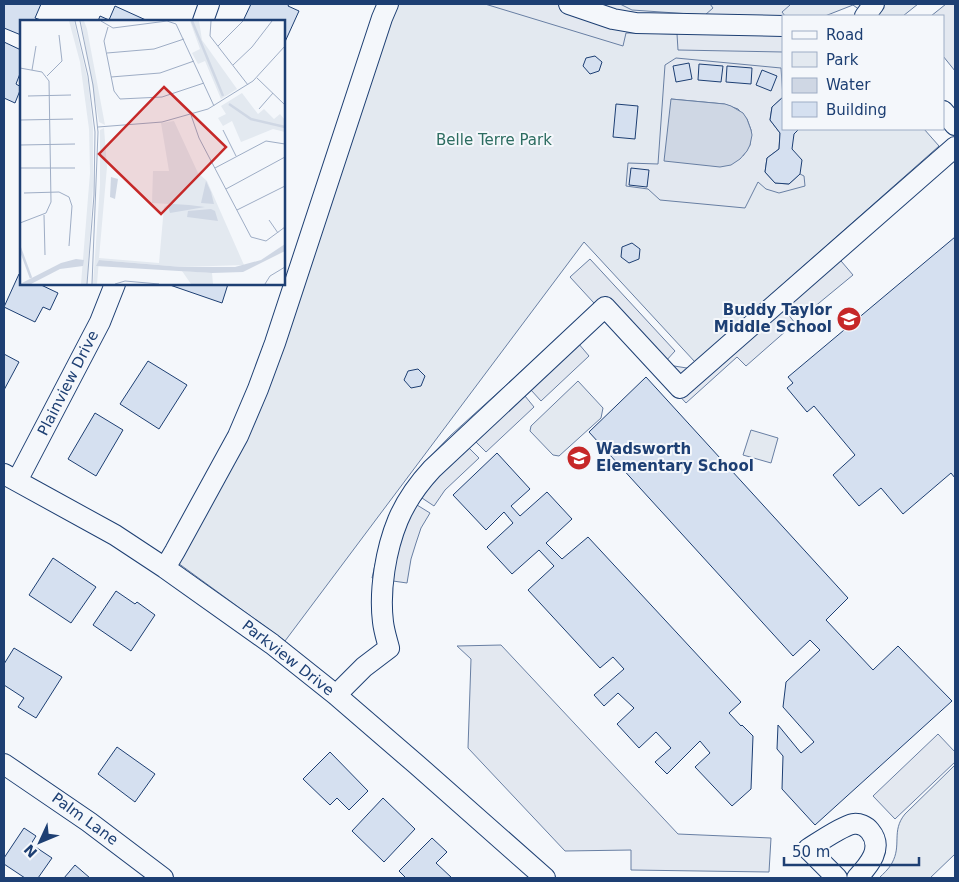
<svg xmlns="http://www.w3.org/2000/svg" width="959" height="882" font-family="'DejaVu Sans',sans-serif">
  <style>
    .green { fill: #e3e9f0; stroke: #687fa3 }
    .parking { fill: #e3e8f0; stroke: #687fa3; fill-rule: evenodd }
    .water { fill: #cfd7e4; stroke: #687fa3 }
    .building { fill: #d5e0f0; stroke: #1d3f73 }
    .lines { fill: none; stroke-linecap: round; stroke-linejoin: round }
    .minor-casing { stroke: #1d3f73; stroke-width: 22 }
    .minor { stroke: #f4f7fb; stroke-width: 20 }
    .labels { text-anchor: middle; stroke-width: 4; stroke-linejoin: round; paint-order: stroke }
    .park-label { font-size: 15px; fill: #2c6c60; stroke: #f4f7fb }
    .poi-label { font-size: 15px; font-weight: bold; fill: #1d3f73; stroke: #f4f7fb; text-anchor: end }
    .street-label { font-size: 15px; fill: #1d3f73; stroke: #f4f7fb }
    .inset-river { fill: none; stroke: #cfd7e4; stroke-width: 2.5 }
    .inset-road { fill: none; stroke: #9eadc5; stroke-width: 1 }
    .view { fill: #c62828; fill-opacity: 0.15; stroke: #c62828; stroke-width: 2.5 }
    .inset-edge { fill: none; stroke: #1d3f73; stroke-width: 2.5 }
  </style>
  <rect width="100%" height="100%" fill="#f4f7fb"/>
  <!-- green -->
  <path class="green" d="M 391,4 L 918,4 L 903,16 L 868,16 L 853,5 L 825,16 L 783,16 L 783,129 L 924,129 L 939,146 L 695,362 L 584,242 L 285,641 L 178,563 L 236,460 Z
    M 578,381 L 603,408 L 601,418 L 559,456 L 553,455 L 530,431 L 531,426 Z
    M 751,430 L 778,438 L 771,463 L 743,455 Z
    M 955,765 L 955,854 L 930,878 L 879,878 C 883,874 889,869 892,863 C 902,845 891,831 905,814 Z"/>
  <!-- parking -->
  <path class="parking" d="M 485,4 L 620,4 L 632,10 L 705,15 L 713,8 L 710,4 L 789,4 L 790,5 L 782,12 L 785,16 L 783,16 L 783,52 L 678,50 L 677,34 L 640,33 L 626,33 L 623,46 Z
    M 946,4 L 955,4 L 955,71 L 943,56 L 943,16 L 931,16 Z
    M 676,58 L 781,68 L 783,97 L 772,107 L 770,120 L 780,133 L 779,149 L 767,158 L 765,172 L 775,183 L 789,184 L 800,174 L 804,176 L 805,186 L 779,193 L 766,189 L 758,182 L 745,208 L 660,200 L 648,189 L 626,186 L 628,163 L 658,164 L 665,65 ZM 671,99 L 724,104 L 738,109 L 747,119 L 751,130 L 750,145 L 743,156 Z
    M 830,248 L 853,275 L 802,317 L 793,307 L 787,313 L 795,323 L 746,366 L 737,357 L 686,403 L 570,277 L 590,259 L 675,351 L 665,362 L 668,365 L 693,369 Z
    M 567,330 L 589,356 L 541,401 L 531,390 L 525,396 L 534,407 L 486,452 L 475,441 L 468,447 L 479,458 L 445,490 L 434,506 L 422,498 L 417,505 L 430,513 L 421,528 L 416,543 L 411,559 L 407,583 L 372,578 L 379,547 L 386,523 L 424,463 L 451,435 Z
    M 501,645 L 678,834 L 771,838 L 769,872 L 631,870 L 631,850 L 565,851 L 468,748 L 471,659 L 457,646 Z
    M 938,734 L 955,752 L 955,762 L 895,819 L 873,796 Z"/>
  <!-- water -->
  <path class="water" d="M 671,99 L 725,104 L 731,106 L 743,113 L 747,119 L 751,130 L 752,135 L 750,145 L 747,151 L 740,159 L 731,165 L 720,167 L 664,161 Z"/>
  <!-- building -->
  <path class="building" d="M 4,4 L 41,4 L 35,18 L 41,20 L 40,21 L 21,21 L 21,35 L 4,28 Z
    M 251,4 L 289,4 L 288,6 L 299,11 L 284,44 L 284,21 L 243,21 Z
    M 115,6 L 148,21 L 98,21 L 100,16 L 109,20 Z
    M 4,42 L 21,50 L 21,71 L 16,84 L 21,87 L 21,88 L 15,103 L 4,98 Z
    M 595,56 L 602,62 L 599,71 L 590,74 L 583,66 L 586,58 Z
    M 689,63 L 692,79 L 676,82 L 673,66 Z
    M 699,64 L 723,66 L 721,82 L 698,80 Z
    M 727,66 L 752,68 L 751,84 L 726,82 Z
    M 762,70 L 777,76 L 771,91 L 756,85 Z
    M 783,97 L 783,129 L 799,129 L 794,134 L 792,149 L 802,160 L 800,174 L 789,184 L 775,183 L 765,172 L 767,158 L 779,149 L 780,133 L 770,120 L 772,107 Z
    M 616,104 L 638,106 L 635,139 L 613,137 Z
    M 631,168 L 649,170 L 647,187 L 629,185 Z
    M 955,237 L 955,478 L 951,473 L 903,514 L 881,488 L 859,506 L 833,475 L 855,455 L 814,406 L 807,412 L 787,388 L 793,383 L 788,377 Z
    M 632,243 L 640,249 L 639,259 L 629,263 L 621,257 L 622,247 Z
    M 19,274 L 21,275 L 21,284 L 39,284 L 58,293 L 50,310 L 43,307 L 35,322 L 4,307 Z
    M 167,284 L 228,284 L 222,303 Z
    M 4,354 L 19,362 L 4,390 Z
    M 148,361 L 187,385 L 159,429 L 120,404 Z
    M 418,369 L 425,376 L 421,386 L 411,388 L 404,380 L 408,371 Z
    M 646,377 L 848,598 L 826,620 L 873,670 L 898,646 L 952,701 L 815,825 L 782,789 L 783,756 L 777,749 L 778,725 L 801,753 L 814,742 L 783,707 L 786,682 L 820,650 L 810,640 L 793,656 L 589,432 Z
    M 95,413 L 123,430 L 96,476 L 68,459 Z
    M 497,453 L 530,489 L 511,506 L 520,516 L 547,492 L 572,519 L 546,543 L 562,559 L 588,537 L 741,702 L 729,713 L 741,726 L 742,725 L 753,736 L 751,789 L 732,806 L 695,767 L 710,753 L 700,741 L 667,774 L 655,762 L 671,748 L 656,732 L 639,748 L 617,724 L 634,708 L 618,693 L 604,706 L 594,695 L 624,669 L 613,657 L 600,668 L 528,590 L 554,566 L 539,550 L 512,574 L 487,547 L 513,523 L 504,512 L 486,530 L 453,495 Z
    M 53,558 L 96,587 L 71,623 L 29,595 Z
    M 116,591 L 135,604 L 137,602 L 155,615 L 131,651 L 93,625 Z
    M 14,648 L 62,677 L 36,718 L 18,707 L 24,698 L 4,685 L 4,664 Z
    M 117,747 L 155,774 L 135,802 L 98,774 Z
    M 330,752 L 368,791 L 349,810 L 337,798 L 330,805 L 303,779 Z
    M 383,798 L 415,829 L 384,862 L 352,831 Z
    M 24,828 L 36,836 L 31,844 L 52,858 L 38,878 L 25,878 L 4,864 L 4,858 Z
    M 432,838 L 447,852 L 436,863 L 452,878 L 406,878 L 399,871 Z
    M 75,865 L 90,878 L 64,878 Z"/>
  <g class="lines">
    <defs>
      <path id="minor" d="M 569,4 L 613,19 L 636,23 L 783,26
        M 865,16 L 874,4
        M 203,21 L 209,4
        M 943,111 L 955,125
        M 4,474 L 115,535 L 165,568 L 272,644 L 336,695 L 416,764 L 545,878
        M 17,481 L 100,322 L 115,284
        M 165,568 L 175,551 L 238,436 L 258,389 L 275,343 L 382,18 L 388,4
        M 336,695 L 364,667 L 389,648 C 387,640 384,631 383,622 C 379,590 386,549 398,520 C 406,501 419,483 432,469 L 605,307 L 680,388 L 955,147
        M 4,764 L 89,822 L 163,878
        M 837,878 L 808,849 C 819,842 842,826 853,824 C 859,823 866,826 870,831 C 884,848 869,865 857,878"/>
    </defs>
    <!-- minor casing -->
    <use href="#minor" class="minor-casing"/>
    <!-- minor -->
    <use href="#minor" class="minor"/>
  </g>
  <!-- icons -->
  <defs>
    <symbol id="school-disc" viewBox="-11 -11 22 22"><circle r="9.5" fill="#c62828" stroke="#f4f7fb"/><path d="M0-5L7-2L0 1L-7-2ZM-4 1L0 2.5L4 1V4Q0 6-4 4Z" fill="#fff"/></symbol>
  </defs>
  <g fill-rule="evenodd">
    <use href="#school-disc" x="835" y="305" width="28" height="28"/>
    <use href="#school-disc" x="565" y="444" width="28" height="28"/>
  </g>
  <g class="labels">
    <!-- park labels -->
    <g class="park-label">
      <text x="494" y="145">Belle Terre Park</text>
    </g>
    <!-- poi labels -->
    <g class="poi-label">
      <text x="832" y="315">Buddy Taylor<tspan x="832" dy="17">Middle School</tspan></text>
      <text x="596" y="454" text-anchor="start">Wadsworth<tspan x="596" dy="17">Elementary School</tspan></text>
    </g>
    <!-- street labels -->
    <g class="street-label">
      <text transform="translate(68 383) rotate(-63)" y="5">Plainview Drive</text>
      <text transform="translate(288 658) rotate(38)" y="5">Parkview Drive</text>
      <text transform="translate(85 819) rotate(36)" y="5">Palm Lane</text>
    </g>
  </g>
  <!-- overview -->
  <g transform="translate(20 20)">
    <rect width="265" height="265" fill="#f4f7fb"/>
    <path d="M 49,1 L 54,1 L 68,61 L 73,108 L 73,166 L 67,264 L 61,264 L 70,153 L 69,109 L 60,42 ZM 61,1 L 64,1 L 67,9 L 85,105 L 79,102 ZM 170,1 L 179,1 L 182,20 L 217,69 L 201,79 L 185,41 L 178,44 L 172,33 L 180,29 ZM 222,73 L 238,94 L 244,89 L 254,99 L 260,94 L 265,100 L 265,112 L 253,109 L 221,122 L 212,101 L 203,106 L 198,98 L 206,94 L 201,86 ZM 154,101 L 178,153 L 187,161 L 224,245 L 162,247 L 79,240 L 77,264 L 73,264 L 80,165 L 80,110 L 84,108 L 87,147 L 79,238 L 139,243 L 144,187 L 149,184 L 132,183 L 133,151 L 149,151 L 141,103 ZM 162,251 L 192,253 L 193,264 L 171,264 Z" fill="#e3e9f0"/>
    <path d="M 91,157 L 98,159 L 95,179 L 90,177 ZM 186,161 L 191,172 L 194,184 L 181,183 ZM 153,184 L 169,185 L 185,187 L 150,193 L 148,186 ZM 191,189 L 195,191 L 198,201 L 167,197 L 168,191 ZM 265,224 L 265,231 L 223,252 L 192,253 L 76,246 L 79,240 L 162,247 L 215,247 L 241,240 ZM 56,239 L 64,240 L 63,246 L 40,249 L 11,264 L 0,264 L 41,243 Z" fill="#cfd7e4"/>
    <path class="inset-river" d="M 172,1 L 203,76M 209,84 L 231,99 L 265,107M 0,228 L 11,258"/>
    <path class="inset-road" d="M 55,1 L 68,56 L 75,112 L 74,175 L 67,264M 60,1 L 73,65 L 78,112 L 72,264M 81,1 L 93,8 L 147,1 L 156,4 L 194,86M 191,1 L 190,16 L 228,65M 88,7 L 84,21 L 94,71 L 100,79 L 142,77 L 184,63M 198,26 L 223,1M 87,33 L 134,29 L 164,19M 213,45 L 232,27 L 252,1M 0,48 L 22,52 L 29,61 L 31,182 L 26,193 L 0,203M 12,50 L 16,26M 27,56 L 42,41 L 39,15M 91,57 L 140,53 L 174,41M 237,58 L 265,85M 8,76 L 51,75M 239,89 L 253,73M 171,95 L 179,118 L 231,217 L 246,221 L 265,207M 0,100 L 53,99M 78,107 L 142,102 L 188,89 L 233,61 L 265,26M 203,110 L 216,136M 0,125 L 55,124M 0,148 L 55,148M 195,148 L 246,121 L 265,124M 206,169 L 265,137M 4,173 L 39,172 L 49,177 L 52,186 L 49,226M 217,190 L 265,166M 24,195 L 25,235M 249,200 L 258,213M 95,264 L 105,261 L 139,264M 245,264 L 250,256 L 265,247"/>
    <path class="view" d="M 144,67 L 206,127 L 141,194 L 79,134 Z"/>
    <rect width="265" height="265" class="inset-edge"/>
  </g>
  <!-- border -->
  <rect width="959" height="882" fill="none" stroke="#1d3f73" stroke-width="10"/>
  <!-- legend -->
  <rect x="782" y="15" width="162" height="115" fill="#f4f7fb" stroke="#9eadc5"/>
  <rect x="792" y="31" width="25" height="8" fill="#f4f7fb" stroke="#9eadc5"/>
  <text x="826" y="40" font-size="15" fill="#1d3f73">Road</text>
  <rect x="792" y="52" width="25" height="15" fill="#e3e9f0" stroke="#9eadc5"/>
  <text x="826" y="65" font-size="15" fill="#1d3f73">Park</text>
  <rect x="792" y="78" width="25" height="15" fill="#cfd7e4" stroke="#9eadc5"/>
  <text x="826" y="90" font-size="15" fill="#1d3f73">Water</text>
  <rect x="792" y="102" width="25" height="15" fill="#d5e0f0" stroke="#9eadc5"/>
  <text x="826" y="115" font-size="15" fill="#1d3f73">Building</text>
  <!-- north arrow -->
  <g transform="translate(40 842) rotate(226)" stroke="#f4f7fb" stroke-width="4" paint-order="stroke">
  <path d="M0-4L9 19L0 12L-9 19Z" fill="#1d3f73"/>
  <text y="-8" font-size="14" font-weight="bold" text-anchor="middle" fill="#1d3f73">N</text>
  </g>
  <!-- scale -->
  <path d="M784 857v8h135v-8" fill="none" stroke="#1d3f73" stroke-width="2.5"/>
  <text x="792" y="857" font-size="15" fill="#1d3f73" stroke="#f4f7fb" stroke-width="4" paint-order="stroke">50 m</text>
</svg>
